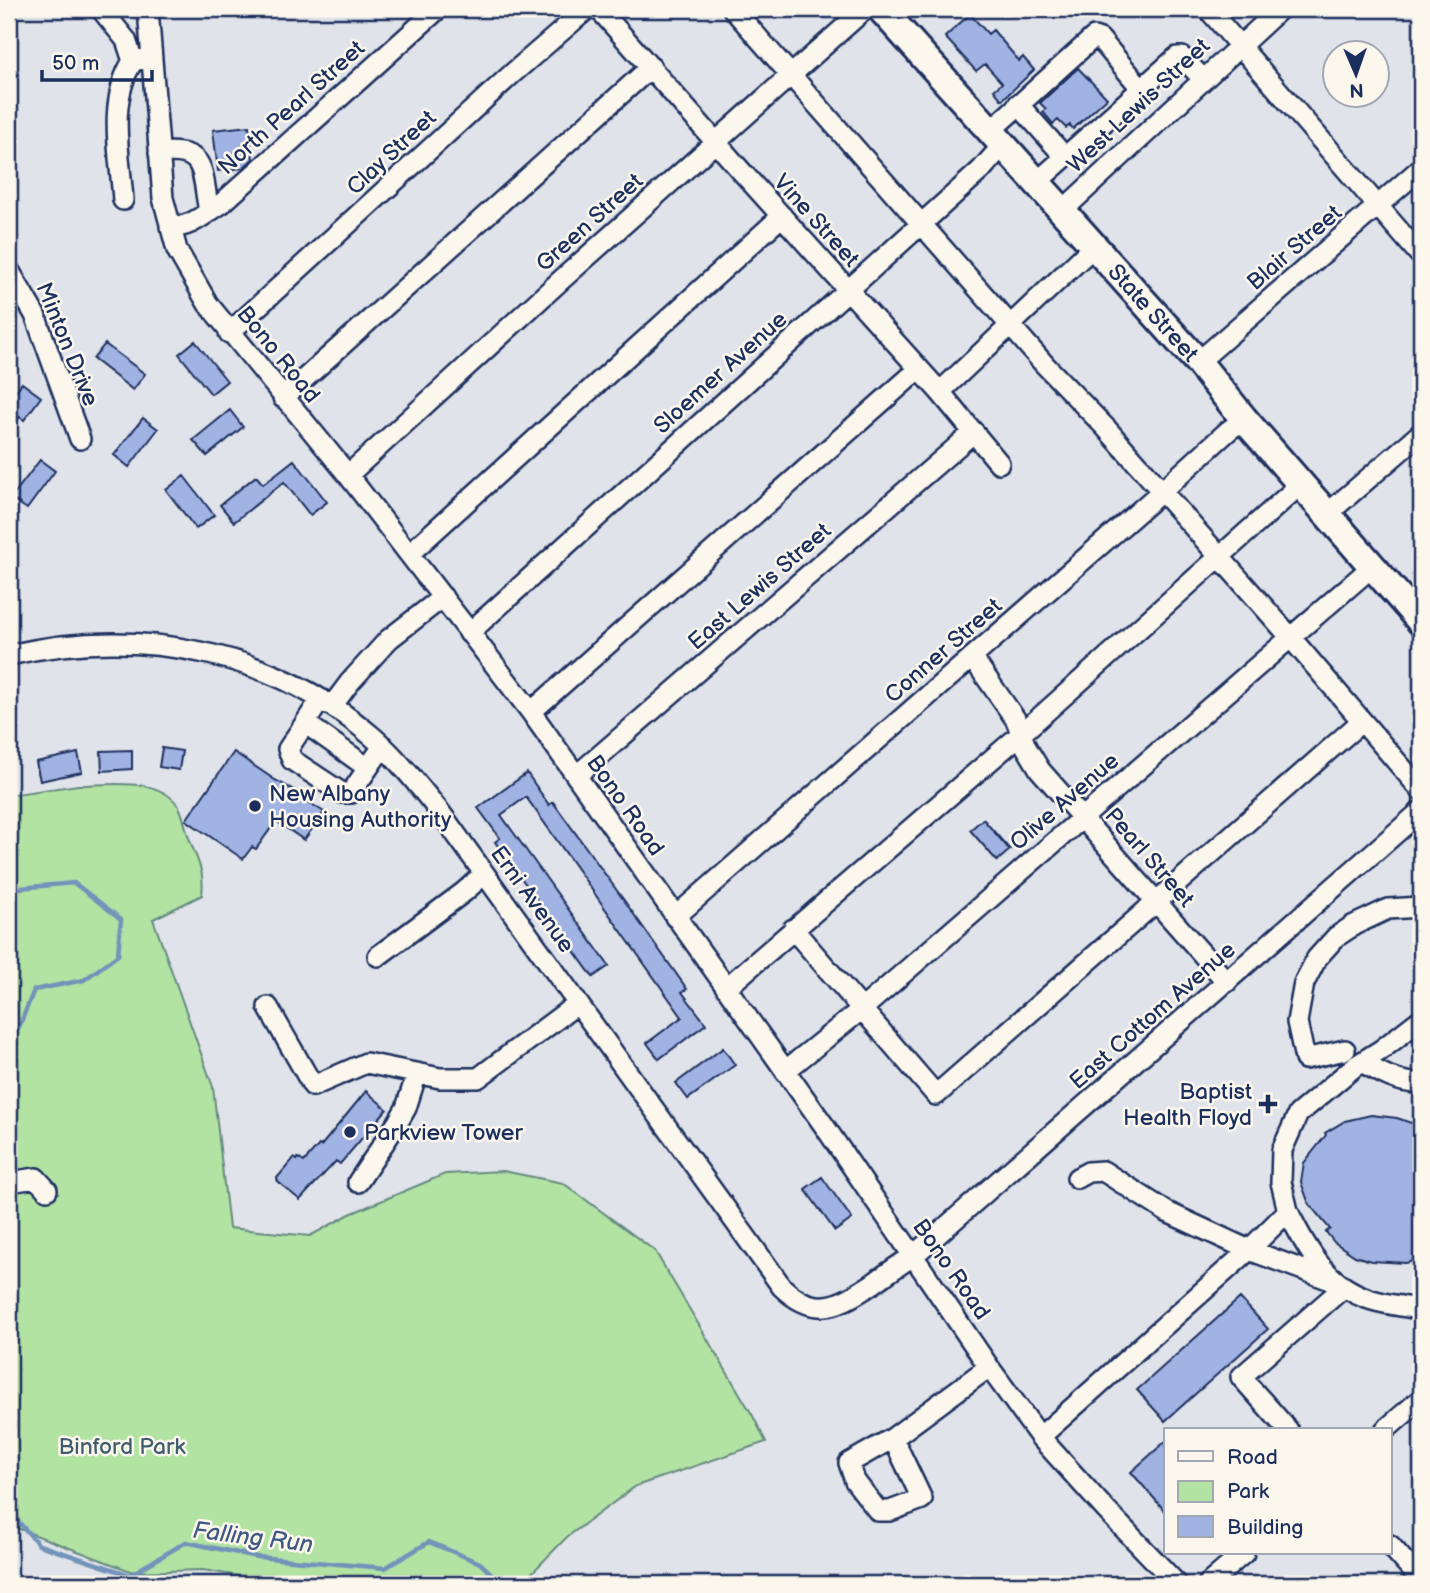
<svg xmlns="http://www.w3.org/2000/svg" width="1430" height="1593" font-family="'Balsamiq Sans',sans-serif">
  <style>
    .green { fill: #b2e3a3; stroke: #668980; stroke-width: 2 }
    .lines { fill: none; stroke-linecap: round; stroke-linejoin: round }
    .stream { stroke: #7293ba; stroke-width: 4.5 }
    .building { fill: #a0b3e2; stroke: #1b2f5e; stroke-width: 2 }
    .minor-casing { stroke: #1b2f5e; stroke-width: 24 }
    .major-casing { stroke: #1b2f5e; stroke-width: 32 }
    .minor { stroke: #fbf7ec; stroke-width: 19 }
    .major { stroke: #fbf7ec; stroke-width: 26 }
    .poi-dot { fill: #1b2f5e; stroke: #fbf7ec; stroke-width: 2.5 }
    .labels { text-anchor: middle; stroke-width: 5; stroke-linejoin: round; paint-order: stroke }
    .street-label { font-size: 23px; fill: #1b2f5e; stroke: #fbf7ec }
    .poi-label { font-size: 23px; fill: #1b2f5e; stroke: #fbf7ec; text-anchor: start }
    .park-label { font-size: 23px; fill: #415c6f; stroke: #fbf7ec }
    .water-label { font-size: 24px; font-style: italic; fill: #3f5884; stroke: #fbf7ec }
  </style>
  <rect width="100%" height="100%" fill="#e0e3e9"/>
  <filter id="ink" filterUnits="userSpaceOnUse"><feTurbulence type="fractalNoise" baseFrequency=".0143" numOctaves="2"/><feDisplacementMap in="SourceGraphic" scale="14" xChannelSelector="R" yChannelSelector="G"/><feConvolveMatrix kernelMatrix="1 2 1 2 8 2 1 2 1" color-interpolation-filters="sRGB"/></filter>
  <g filter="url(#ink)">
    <!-- green -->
    <path class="green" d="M 78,785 C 110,785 160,776 179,807 C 184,816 185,828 189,838 C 197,861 205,869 202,895 L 153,919 L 213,1087 L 229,1228 L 310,1236 L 350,1214 L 445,1174 L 503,1171 L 563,1183 L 655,1251 L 753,1416 L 766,1442 L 636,1486 L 567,1537 L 521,1584 L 287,1584 L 203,1570 L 133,1572 L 9,1525 L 9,795 Z"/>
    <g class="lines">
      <!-- stream -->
      <path class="stream" d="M 9,889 L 74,883 L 121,919 L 118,955 L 84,980 L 34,990 L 19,1027 L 9,1043
        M 9,1511 L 39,1545 L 130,1575 L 186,1542 L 257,1557 L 385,1568 L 429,1542 L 480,1563 L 502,1584"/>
    </g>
    <!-- building -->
    <path class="building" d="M 970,14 L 988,34 L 993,30 L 1019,61 L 1023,57 L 1034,70 L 1002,100 L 994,90 L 1002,83 L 985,64 L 976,71 L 945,37 Z
      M 1078,68 L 1107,98 L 1073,129 L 1070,125 L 1066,128 L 1058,120 L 1053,124 L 1043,112 L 1046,109 L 1040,103 Z
      M 249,126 L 253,159 L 243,168 L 218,171 L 213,130 Z
      M 195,341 L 227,381 L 211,394 L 179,354 Z
      M 105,344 L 145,374 L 133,390 L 93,359 Z
      M 22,383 L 41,397 L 24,420 L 20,417 L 9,431 L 9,400 Z
      M 230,410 L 243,427 L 207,456 L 193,440 Z
      M 143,418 L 158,429 L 129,467 L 114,455 Z
      M 40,460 L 55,471 L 27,509 L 11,498 Z
      M 294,460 L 327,502 L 310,515 L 284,482 L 234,522 L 220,505 L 256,476 L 263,484 Z
      M 184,476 L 214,515 L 196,529 L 166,490 Z
      M 162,748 L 182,751 L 179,770 L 159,767 Z
      M 132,750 L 132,769 L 102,771 L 101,751 Z
      M 234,752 L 275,780 L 307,797 L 305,800 L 324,812 L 304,840 L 276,821 L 256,849 L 252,847 L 243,859 L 186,820 Z
      M 78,753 L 82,772 L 40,781 L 36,762 Z
      M 527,773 L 549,805 L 553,802 L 623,899 L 687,989 L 682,992 L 706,1024 L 659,1059 L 647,1043 L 682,1017 L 526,797 L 501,815 L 609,966 L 593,977 L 495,842 L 500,838 L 478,808 Z
      M 983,819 L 1010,850 L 997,861 L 970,830 Z
      M 723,1048 L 735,1065 L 688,1099 L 676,1083 Z
      M 366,1091 L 387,1109 L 340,1164 L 336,1161 L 300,1200 L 278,1182 L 277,1178 L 294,1158 L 297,1160 L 298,1158 L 304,1162 L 319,1145 L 321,1146 Z
      M 1371,1115 L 1397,1118 L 1411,1123 L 1421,1118 L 1421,1259 L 1406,1263 L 1371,1261 L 1355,1256 L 1334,1242 L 1326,1232 L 1330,1229 L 1309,1204 L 1301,1182 L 1304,1163 L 1326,1135 L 1325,1133 L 1345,1121 Z
      M 822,1177 L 852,1219 L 835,1231 L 805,1189 Z
      M 1240,1298 L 1268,1329 L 1165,1421 L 1137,1390 Z
      M 1166,1441 L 1166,1512 L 1131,1472 Z"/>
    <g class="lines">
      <defs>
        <path id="minor" d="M 101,9 L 126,40 L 133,61 L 144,59
          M 148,9 L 163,198 L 177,250 L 208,304 L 348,475 L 531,712 L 823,1124 L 989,1367 L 1040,1437 L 1105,1509 L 1177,1584
          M 599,9 L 742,172 L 940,392 L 999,463
          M 733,9 L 1045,365 L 1106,428 L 1285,631 L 1421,790
          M 1208,9 L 1421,256
          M 1018,104 L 1065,157
          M 990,131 L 1094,37 L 1100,39 L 1141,88
          M 159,153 C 208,147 201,172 209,211
          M 1036,183 L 1177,57 L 1182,57 L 1203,79
          M 123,200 C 120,155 107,101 133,61
          M 1062,211 L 1280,9
          M 170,227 C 191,228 204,214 221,204 L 438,9
          M 9,270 L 35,315 L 80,439
          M 229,333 L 513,73 L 587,9
          M 1198,362 L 1421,168
          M 940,392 L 1094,246
          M 283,398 L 651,67
          M 348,475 L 560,281 L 865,9
          M 1327,514 L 1421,433
          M 409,554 L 782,216
          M 469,633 L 981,170 L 1002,146
          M 9,655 C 137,626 271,649 373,737 C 398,759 419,786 440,812 L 782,1287 C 816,1320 840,1305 874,1283 C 887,1273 901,1264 914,1255 L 1421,811
          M 972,657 L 1016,720 L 1026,747 L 1040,770 L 1227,982
          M 321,699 L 288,749 L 292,760 L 342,793 L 351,793 L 383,746
          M 332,706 L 350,682 L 389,639 L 443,597
          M 531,712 L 919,369
          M 305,723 L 368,768
          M 576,776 L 974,432
          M 675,917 L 1161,492 L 1228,431 L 1244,419
          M 793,929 L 936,1095 L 1362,721
          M 378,956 L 464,892 L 484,874
          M 726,988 L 1021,734 L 1301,484
          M 268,1007 L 313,1086 L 366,1063 L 440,1078 L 478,1078 L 577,1004
          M 1345,1050 L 1305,1059 L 1297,1022 L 1304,983 L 1317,958 L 1336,937 L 1354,925 L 1388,909 L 1421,907
          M 1362,1062 C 1380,1073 1399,1084 1421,1083
          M 785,1071 L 862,1009 L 1373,566
          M 1077,1178 L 1088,1172 L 1103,1171 L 1167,1212 L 1249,1250 L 1336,1282
          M 9,1182 L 36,1178 L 47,1190
          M 358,1182 L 398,1122 L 406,1108 L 417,1073
          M 1288,1211 C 1307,1251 1328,1287 1372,1300 C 1388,1305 1405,1306 1421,1310
          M 1288,1430 L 1241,1377 L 1344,1287
          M 1385,1430 L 1421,1399
          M 1040,1437 L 1249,1250 L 1288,1211 L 1281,1182 L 1282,1150 L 1298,1114 L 1354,1067 L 1381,1050 L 1421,1019
          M 893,1438 L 922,1499 L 890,1511 L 878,1511 L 855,1481 L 849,1463 L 893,1438 L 989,1367
          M 1390,1545 L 1421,1580
          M 1208,1584 L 1244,1553"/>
        <g id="major">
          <path id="s1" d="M 881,9 L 1198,362 L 1244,419 L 1421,622"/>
        </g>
      </defs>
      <!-- minor casing -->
      <use href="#minor" class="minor-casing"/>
      <!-- major casing -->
      <use href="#major" class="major-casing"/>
      <!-- minor -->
      <use href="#minor" class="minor"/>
      <!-- major -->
      <use href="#major" class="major"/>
    </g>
  </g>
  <!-- markers -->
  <g class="poi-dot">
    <circle cx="255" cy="806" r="7"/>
    <path d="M1264.5 1093.5h7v7h7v7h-7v7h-7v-7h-7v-7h7z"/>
    <circle cx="350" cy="1132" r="7"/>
  </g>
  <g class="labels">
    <!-- street labels -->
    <g class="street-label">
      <text transform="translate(1138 105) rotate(-43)" y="8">West Lewis Street</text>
      <text transform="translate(291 107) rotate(-42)" y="8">North Pearl Street</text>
      <text transform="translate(391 152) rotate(-43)" y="8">Clay Street</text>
      <text transform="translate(817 220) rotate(48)" y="8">Vine Street</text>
      <text transform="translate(589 222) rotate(-42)" y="8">Green Street</text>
      <text transform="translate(1294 247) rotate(-41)" y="8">Blair Street</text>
      <text dy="8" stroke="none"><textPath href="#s1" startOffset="408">State Street</textPath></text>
      <text transform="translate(68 344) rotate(68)" y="8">Minton Drive</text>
      <text transform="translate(279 354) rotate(51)" y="8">Bono Road</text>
      <text transform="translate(720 372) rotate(-42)" y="8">Sloemer Avenue</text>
      <text transform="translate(759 586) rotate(-41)" y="8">East Lewis Street</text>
      <text transform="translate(943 650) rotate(-41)" y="8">Conner Street</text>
      <text transform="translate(1064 801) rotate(-41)" y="8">Olive Avenue</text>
      <text transform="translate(626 805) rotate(55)" y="8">Bono Road</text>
      <text transform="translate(1150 857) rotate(49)" y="8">Pearl Street</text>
      <text transform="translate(533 899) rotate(54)" y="8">Erni Avenue</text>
      <text transform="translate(1152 1015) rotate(-41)" y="8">East Cottom Avenue</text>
      <text transform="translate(952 1269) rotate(55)" y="8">Bono Road</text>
    </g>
    <!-- poi labels -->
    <g class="poi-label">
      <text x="269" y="801">New Albany<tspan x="269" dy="26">Housing Authority</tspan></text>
      <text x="1252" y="1099" text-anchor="end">Baptist<tspan x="1252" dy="26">Health Floyd</tspan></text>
      <text x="364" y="1140">Parkview Tower</text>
    </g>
    <!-- park labels -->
    <g class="park-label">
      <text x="122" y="1454">Binford Park</text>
    </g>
    <!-- water labels -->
    <g class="water-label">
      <text transform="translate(253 1537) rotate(7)" y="8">Falling Run</text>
    </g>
  </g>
  <!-- margin -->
  <rect width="1430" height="1593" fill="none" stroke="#fbf7ec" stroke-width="35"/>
  <rect x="18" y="18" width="1395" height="1558" fill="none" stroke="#1b2f5e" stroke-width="2.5" filter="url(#ink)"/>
  <!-- legend -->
  <rect x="1164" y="1428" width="228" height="126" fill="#fbf7ec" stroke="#a1a7b3" stroke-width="2"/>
  <rect x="1178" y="1451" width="35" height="10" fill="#fbf7ec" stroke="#a1a7b3" stroke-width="2"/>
  <text x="1227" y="1464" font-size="21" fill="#1b2f5e">Road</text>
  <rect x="1178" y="1481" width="35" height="21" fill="#b2e3a3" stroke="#a1a7b3" stroke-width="2"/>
  <text x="1227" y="1498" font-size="21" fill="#1b2f5e">Park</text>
  <rect x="1178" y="1516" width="35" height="21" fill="#a0b3e2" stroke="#a1a7b3" stroke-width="2"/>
  <text x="1227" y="1534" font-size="21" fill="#1b2f5e">Building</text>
  <!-- north arrow -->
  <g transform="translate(1356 74) rotate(178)"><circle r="33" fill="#fbf7ec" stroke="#a1a7b3" stroke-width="2"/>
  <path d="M0-5L12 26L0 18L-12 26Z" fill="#1b2f5e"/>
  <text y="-10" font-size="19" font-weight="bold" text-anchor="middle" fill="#1b2f5e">N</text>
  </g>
  <!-- scale -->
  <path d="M42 70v10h110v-10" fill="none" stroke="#1b2f5e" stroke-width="3.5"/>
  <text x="52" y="70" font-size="21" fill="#1b2f5e" stroke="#fbf7ec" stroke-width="5" paint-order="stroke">50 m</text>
</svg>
